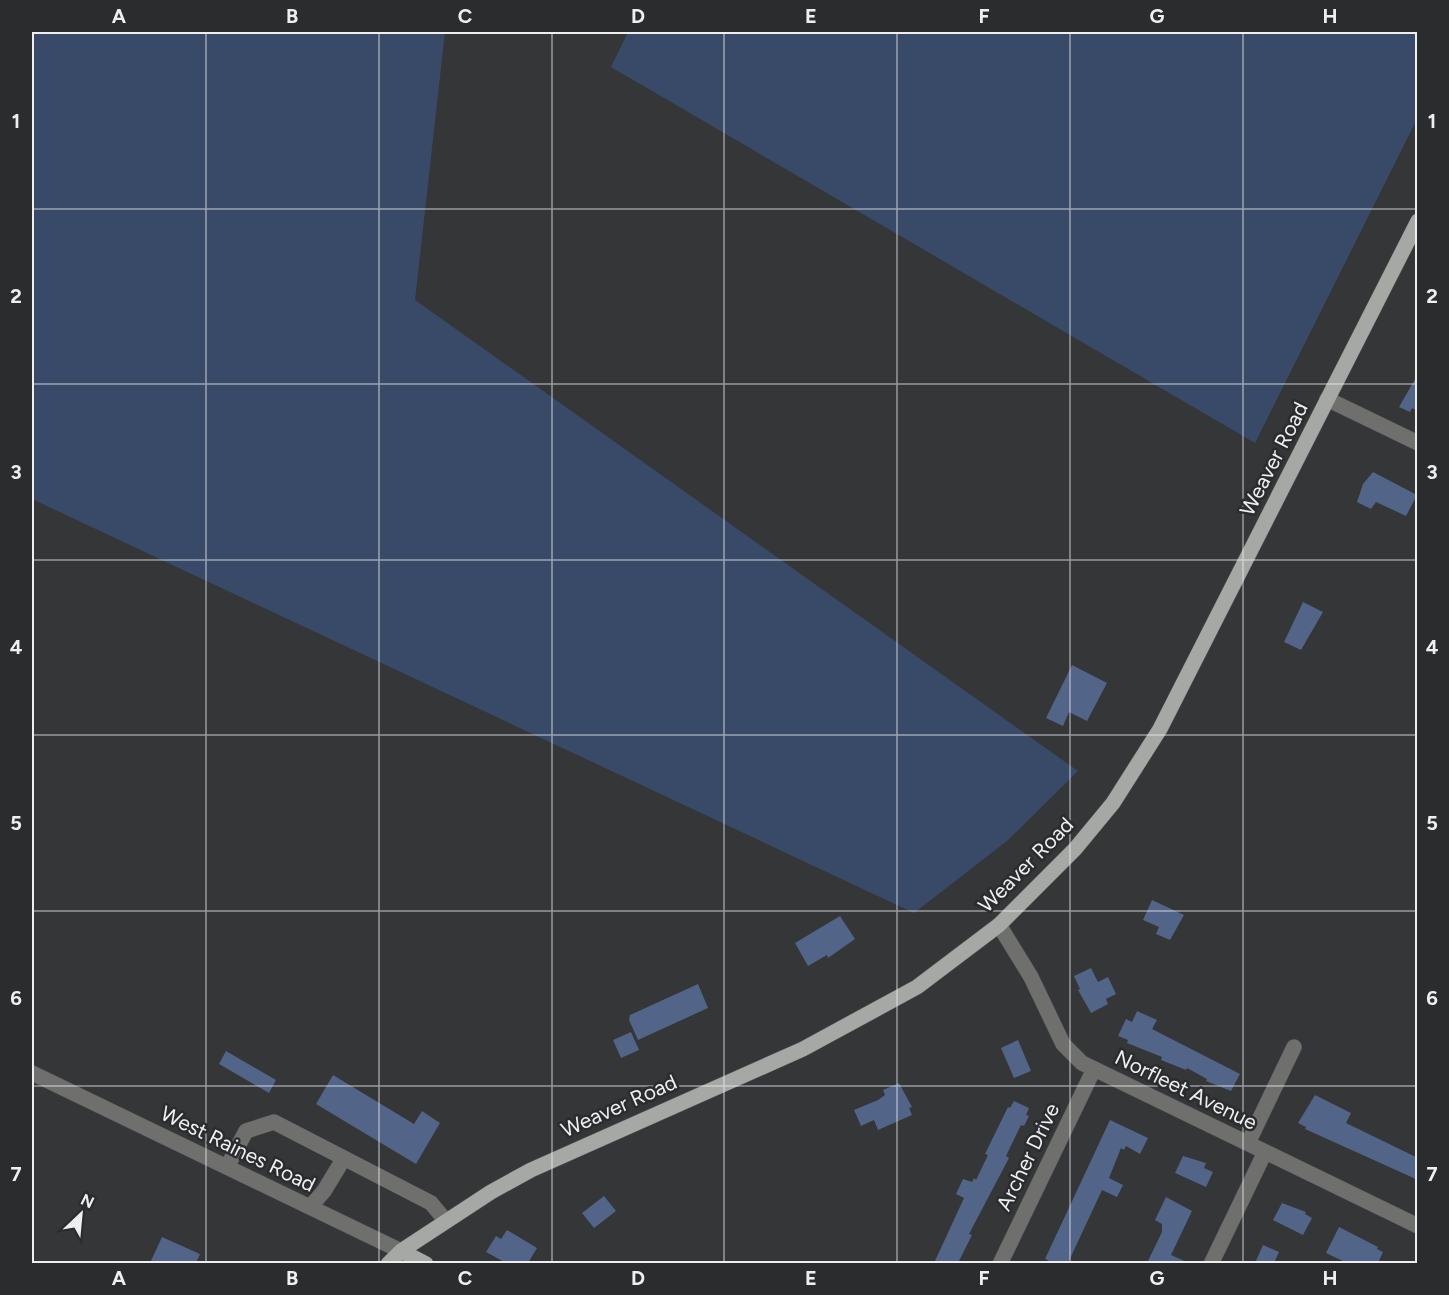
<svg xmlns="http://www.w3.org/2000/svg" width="1449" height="1295" font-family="Figtree,sans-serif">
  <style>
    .green { fill: #394a69 }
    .building { fill: #526488 }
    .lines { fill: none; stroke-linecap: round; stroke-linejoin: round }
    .minor-casing { stroke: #525456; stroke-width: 16 }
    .major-casing { stroke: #525456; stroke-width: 16 }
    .minor { stroke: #6f706e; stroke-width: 15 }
    .major { stroke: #a6a8a6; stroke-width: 15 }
    .grid { fill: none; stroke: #efeff1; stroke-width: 1.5; stroke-opacity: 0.55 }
    .labels { text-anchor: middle; stroke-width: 5; stroke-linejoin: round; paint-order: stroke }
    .street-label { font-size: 21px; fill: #efeff1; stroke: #2a2c2e }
    .neatline { fill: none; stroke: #efeff1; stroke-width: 2 }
    .grid-label { font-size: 20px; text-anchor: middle; font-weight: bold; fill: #efeff1 }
  </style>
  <rect width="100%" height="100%" fill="#343638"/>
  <!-- green -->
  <path class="green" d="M 32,32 L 445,32 L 415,300 L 1078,771 L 1007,841 L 914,913 L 32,499 Z
    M 628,32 L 1417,32 L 1417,119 L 1255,443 L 611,67 Z"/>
  <!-- building -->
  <path class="building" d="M 1418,374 L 1418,411 L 1412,408 L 1410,412 L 1399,407 Z
    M 1373,472 L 1417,495 L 1406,516 L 1376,502 L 1371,509 L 1357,502 L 1363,484 Z
    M 1303,602 L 1323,612 L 1301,650 L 1284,642 Z
    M 1072,665 L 1107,683 L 1087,721 L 1069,712 L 1063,726 L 1046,718 Z
    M 1152,900 L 1184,915 L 1170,940 L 1156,934 L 1159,927 L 1143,920 Z
    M 840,916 L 855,939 L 828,958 L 827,955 L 808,966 L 795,943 Z
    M 1091,968 L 1098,982 L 1108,977 L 1116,994 L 1106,999 L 1108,1004 L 1091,1013 L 1078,990 L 1080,989 L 1074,976 Z
    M 698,984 L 708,1008 L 638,1040 L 629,1020 L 630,1015 Z
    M 1137,1011 L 1157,1020 L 1152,1029 L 1240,1074 L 1231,1091 L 1206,1081 L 1207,1079 L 1187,1068 L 1186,1070 L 1161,1060 L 1162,1057 L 1127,1043 L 1128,1040 L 1118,1036 L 1126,1019 L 1132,1022 Z
    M 631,1032 L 639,1050 L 621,1058 L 613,1040 Z
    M 1018,1040 L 1031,1071 L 1014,1078 L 1001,1048 Z
    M 226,1051 L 276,1080 L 269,1093 L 219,1064 Z
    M 333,1075 L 414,1124 L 422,1111 L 440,1123 L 416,1164 L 316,1104 Z
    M 899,1083 L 912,1107 L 909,1108 L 912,1115 L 878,1130 L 874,1120 L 861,1126 L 854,1110 L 878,1100 L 885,1095 L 883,1090 Z
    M 1315,1095 L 1351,1113 L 1346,1123 L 1418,1158 L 1418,1180 L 1305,1129 L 1306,1127 L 1298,1123 Z
    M 1014,1101 L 1029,1108 L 1026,1115 L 1029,1116 L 1024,1126 L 1021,1125 L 1006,1156 L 1009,1158 L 969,1234 L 972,1235 L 958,1263 L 934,1263 L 964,1198 L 956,1194 L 963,1179 L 972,1182 L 974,1178 L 976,1180 L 988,1155 L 985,1154 L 1008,1107 L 1010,1108 Z
    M 1110,1120 L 1148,1138 L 1140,1154 L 1126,1146 L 1124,1150 L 1121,1148 L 1109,1178 L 1123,1185 L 1117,1197 L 1102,1190 L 1068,1263 L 1046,1263 L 1048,1260 L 1045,1259 Z
    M 1183,1156 L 1206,1163 L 1204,1168 L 1213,1172 L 1206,1187 L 1175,1173 Z
    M 604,1196 L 616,1211 L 594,1228 L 582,1213 Z
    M 1166,1197 L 1192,1211 L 1171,1255 L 1189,1263 L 1147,1263 L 1162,1232 L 1162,1224 L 1155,1220 Z
    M 1282,1203 L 1306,1212 L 1305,1214 L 1312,1218 L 1303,1235 L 1273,1220 Z
    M 1339,1227 L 1378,1247 L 1377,1249 L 1383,1252 L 1378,1263 L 1347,1263 L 1326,1253 Z
    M 507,1230 L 537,1248 L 528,1263 L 506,1263 L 486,1252 L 496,1236 L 501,1239 Z
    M 162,1237 L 200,1254 L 196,1263 L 150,1263 Z
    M 1263,1245 L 1279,1252 L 1274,1263 L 1255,1263 Z"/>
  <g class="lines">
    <defs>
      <path id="minor" d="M 1327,399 L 1418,443
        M 999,925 L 1031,977 L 1063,1044 L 1082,1063 L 1418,1226
        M 32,1073 L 401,1251
        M 1248,1143 L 1294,1047
        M 227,1167 L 246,1131 L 274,1122 L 431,1203 L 446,1221
        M 310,1207 L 324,1191 L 344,1158
        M 1000,1264 L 1094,1069
        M 1211,1264 L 1265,1152"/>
      <path id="major" d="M 401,1251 L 426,1264
        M 388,1264 L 401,1251 L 491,1192 L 531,1170 L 803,1049 L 917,987 L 999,925 L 1075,849 L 1113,803 L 1160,729 L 1418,221"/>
    </defs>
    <!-- minor casing -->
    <use href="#minor" class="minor-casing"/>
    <!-- major casing -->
    <use href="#major" class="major-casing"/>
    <!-- minor -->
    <use href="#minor" class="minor"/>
    <!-- major -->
    <use href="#major" class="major"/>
  </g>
  <!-- grid -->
  <path class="grid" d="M 206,32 L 206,1264M 379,32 L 379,1264M 552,32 L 552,1264M 724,32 L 724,1264M 897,32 L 897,1264M 1070,32 L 1070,1264M 1243,32 L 1243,1264M 32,209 L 1418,209M 32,384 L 1418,384M 32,560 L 1418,560M 32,735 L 1418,735M 32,911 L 1418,911M 32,1086 L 1418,1086"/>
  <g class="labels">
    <!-- street labels -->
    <g class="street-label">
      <text transform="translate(1274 459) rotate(-63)" y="7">Weaver Road</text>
      <text transform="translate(1026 865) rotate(-45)" y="7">Weaver Road</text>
      <text transform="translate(1186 1090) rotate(26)" y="7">Norfleet Avenue</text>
      <text transform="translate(619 1106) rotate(-24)" y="7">Weaver Road</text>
      <text transform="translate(238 1149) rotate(26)" y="7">West Raines Road</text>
      <text transform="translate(1028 1157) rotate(-64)" y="7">Archer Drive</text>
    </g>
  </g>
  <!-- border -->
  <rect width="1449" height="1295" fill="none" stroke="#2a2c2e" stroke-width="66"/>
  <!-- north arrow -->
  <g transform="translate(81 1214) rotate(26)" stroke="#2a2c2e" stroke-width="4.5" paint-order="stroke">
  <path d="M0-4.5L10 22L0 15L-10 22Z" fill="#efeff1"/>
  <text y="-9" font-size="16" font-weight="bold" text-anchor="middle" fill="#efeff1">N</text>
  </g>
  <rect x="33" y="33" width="1383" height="1229" class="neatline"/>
  <g class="grid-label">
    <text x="119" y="23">A</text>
    <text x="292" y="23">B</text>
    <text x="465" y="23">C</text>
    <text x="638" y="23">D</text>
    <text x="811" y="23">E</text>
    <text x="984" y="23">F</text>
    <text x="1157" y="23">G</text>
    <text x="1330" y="23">H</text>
    <text x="16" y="128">1</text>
    <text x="1432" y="128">1</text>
    <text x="16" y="303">2</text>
    <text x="1432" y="303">2</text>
    <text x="16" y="479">3</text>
    <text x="1432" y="479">3</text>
    <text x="16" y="654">4</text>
    <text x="1432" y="654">4</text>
    <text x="16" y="830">5</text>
    <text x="1432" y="830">5</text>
    <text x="16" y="1005">6</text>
    <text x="1432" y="1005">6</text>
    <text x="16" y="1181">7</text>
    <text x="1432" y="1181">7</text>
    <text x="119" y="1285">A</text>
    <text x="292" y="1285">B</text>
    <text x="465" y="1285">C</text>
    <text x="638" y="1285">D</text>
    <text x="811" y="1285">E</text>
    <text x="984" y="1285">F</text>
    <text x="1157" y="1285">G</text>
    <text x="1330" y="1285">H</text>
  </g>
</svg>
